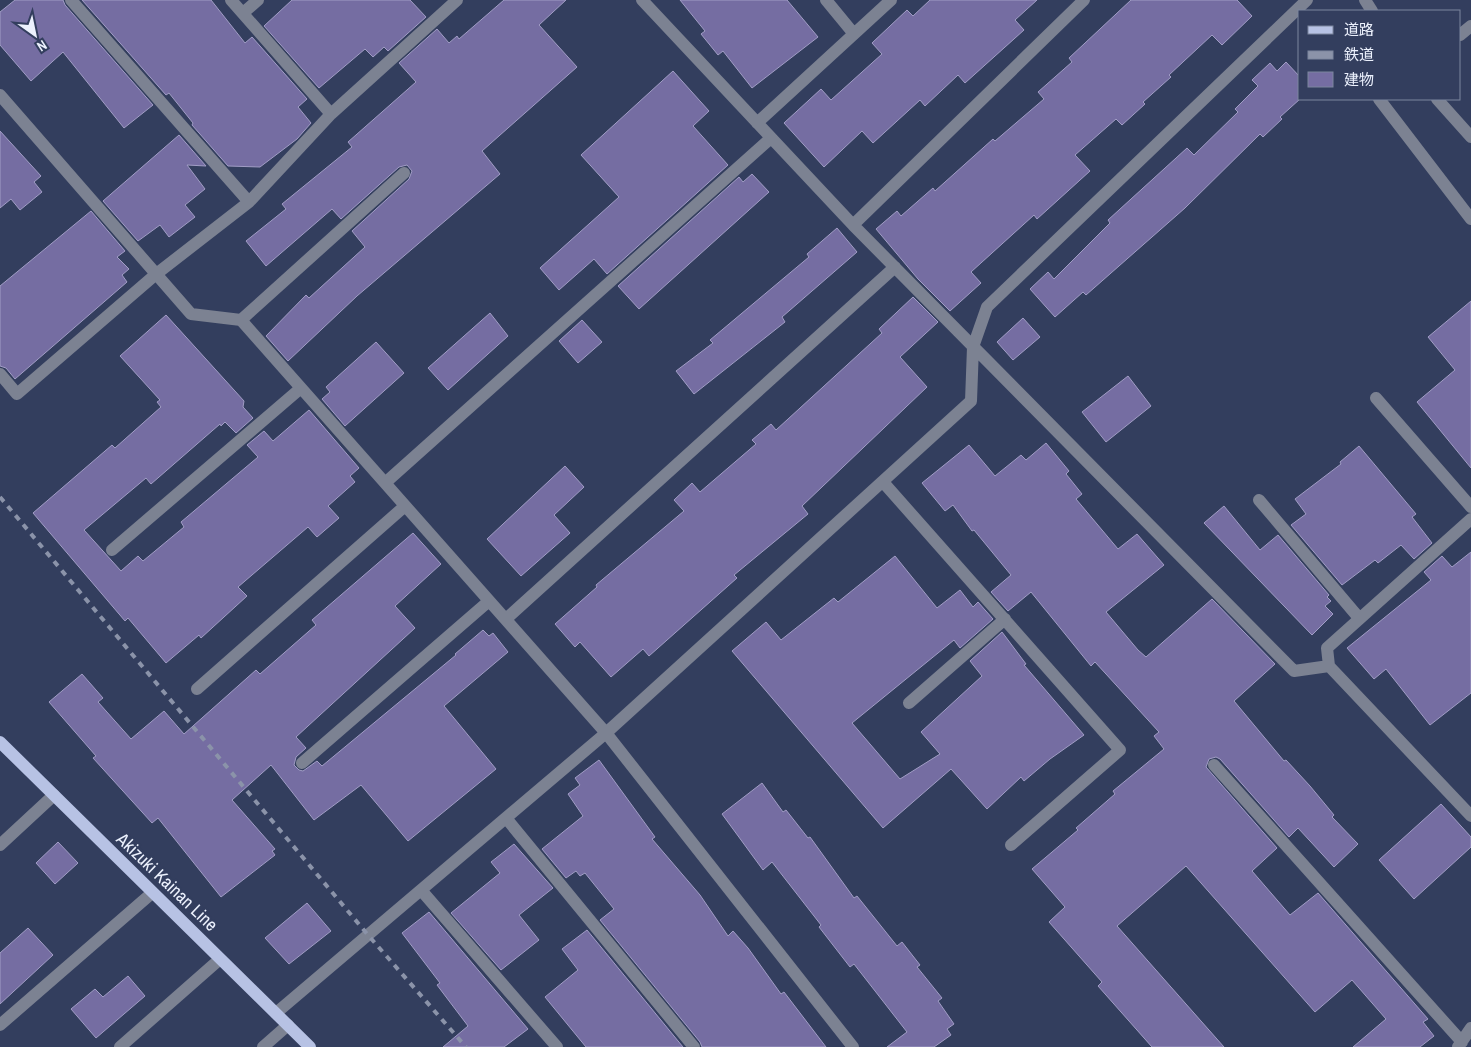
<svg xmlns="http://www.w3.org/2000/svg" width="1471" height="1047" font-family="'Archivo Narrow','Noto Sans JP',sans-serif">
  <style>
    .building { fill: #756da2; stroke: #a19dc5 }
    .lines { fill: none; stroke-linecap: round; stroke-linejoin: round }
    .minor { stroke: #7c8292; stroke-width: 12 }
    .major { stroke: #b7c2e4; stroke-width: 12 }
    .rail { stroke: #8b93a9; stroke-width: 4; stroke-dasharray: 6 6; stroke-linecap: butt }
    .labels { text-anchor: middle; stroke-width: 4.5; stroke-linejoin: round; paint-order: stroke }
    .street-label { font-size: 18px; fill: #ecf1fd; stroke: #333e5e }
  </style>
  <rect width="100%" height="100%" fill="#333e5e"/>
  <!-- building -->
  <path class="building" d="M 15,0 L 63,0 L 65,5 L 153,105 L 124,128 L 63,52 L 31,81 L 0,45 L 0,12 Z
    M 82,0 L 211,0 L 245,43 L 252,37 L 307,99 L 298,107 L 311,123 L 297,139 L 260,167 L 228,166 L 192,125 L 193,123 L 169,93 L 166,95 Z
    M 292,0 L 410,0 L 426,17 L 388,51 L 384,47 L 373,57 L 365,49 L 319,88 L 264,26 Z
    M 504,0 L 566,0 L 539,25 L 577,67 L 482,151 L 500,174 L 357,296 L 288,361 L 266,336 L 306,295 L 309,298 L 365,247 L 352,231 L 409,179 L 412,171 L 407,165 L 399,167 L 341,219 L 332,209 L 266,266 L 246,241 L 286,209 L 282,204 L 352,147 L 348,142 L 416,82 L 399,63 L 437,29 L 449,43 L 457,36 L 459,39 Z
    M 680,0 L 787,0 L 818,37 L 752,88 L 723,51 L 718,55 L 701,34 L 705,31 Z
    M 930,0 L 1037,0 L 1015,20 L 1024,30 L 965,83 L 958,75 L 925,106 L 920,100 L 873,143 L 862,131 L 824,167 L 784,123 L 821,89 L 831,100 L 882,54 L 872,43 L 907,10 L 913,16 Z
    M 1131,0 L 1237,0 L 1252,16 L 1222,45 L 1212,35 L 1169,75 L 1171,77 L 1143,102 L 1145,104 L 1122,125 L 1116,119 L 1075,155 L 1090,171 L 1037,219 L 1034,215 L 971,272 L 981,283 L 950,311 L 918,279 L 876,229 L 897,211 L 901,216 L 933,188 L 935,191 L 993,139 L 995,141 L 1044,99 L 1038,92 L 1072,62 L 1069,58 Z
    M 1286,62 L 1300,77 L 1300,99 L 1280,117 L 1282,119 L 1263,137 L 1260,134 L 1185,208 L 1086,295 L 1083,292 L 1055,317 L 1030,289 L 1048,272 L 1054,279 L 1110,223 L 1108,220 L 1187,148 L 1194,155 L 1238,112 L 1235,109 L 1258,86 L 1252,80 L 1270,63 L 1277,71 Z
    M 673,71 L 709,111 L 693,126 L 728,165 L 607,274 L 594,259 L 559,290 L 540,268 L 619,197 L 581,155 Z
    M 0,131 L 41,176 L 34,182 L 42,192 L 20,210 L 11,199 L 0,208 Z
    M 179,135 L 206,166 L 187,165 L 205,189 L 185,205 L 195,217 L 169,237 L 160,225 L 138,241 L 103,201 Z
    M 752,174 L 769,192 L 639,309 L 618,286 L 739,177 L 743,182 Z
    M 91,211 L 125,251 L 117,257 L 129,269 L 122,275 L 127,282 L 15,379 L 6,368 L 0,366 L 0,286 Z
    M 837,228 L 857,252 L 782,317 L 785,322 L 694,394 L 676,371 L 713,343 L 710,340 L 809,257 L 807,254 Z
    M 913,297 L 938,322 L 900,357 L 927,387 L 802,506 L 808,514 L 734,575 L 737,578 L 649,656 L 643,649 L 611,677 L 580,642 L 575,647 L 555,624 L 597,587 L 596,585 L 684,511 L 674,500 L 692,483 L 700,492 L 756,444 L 752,440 L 771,424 L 776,430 L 882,333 L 879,329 Z
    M 1471,301 L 1471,468 L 1417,402 L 1455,370 L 1428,337 Z
    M 490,313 L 508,336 L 448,390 L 428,368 Z
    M 166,315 L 244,401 L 243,407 L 253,418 L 236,433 L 225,422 L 221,426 L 220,424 L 151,484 L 146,478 L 84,530 L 121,571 L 138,556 L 143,561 L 184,527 L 181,522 L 258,457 L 247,445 L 264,431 L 273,441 L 309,410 L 359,468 L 350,476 L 355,482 L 328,506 L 339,518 L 317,537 L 308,527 L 238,587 L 247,596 L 201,638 L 199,635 L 166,663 L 128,618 L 125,621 L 33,513 L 112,445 L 115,448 L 161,407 L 157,402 L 160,400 L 120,356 Z
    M 1023,318 L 1040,337 L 1013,360 L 997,342 Z
    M 582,320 L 602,342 L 578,363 L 559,341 Z
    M 376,342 L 404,373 L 345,426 L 322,399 L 330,392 L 326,387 Z
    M 1128,376 L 1151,406 L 1106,442 L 1082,412 Z
    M 1046,443 L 1069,471 L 1066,474 L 1082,494 L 1076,499 L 1118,549 L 1137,534 L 1164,565 L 1106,612 L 1138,650 L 1146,657 L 1212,599 L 1275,664 L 1234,701 L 1284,761 L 1286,760 L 1310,786 L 1334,815 L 1332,817 L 1358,844 L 1334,867 L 1298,828 L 1289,837 L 1220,759 L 1216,757 L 1209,759 L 1206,767 L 1277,848 L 1252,871 L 1290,915 L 1318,893 L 1428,1019 L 1423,1022 L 1434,1036 L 1420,1047 L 1353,1047 L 1386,1019 L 1352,980 L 1315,1012 L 1186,866 L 1117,926 L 1224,1047 L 1152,1047 L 1098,986 L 1102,982 L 1049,922 L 1065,907 L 1032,869 L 1078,830 L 1076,828 L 1115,794 L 1113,791 L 1164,749 L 1154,736 L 1159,732 L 1095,662 L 1091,666 L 1031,592 L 1008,611 L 991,592 L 1011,575 L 974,530 L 972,531 L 953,505 L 945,511 L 922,483 L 969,445 L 995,476 L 1021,455 L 1026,460 Z
    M 1359,446 L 1416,514 L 1412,517 L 1432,543 L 1414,559 L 1401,545 L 1378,563 L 1375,560 L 1342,585 L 1291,525 L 1306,514 L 1295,499 L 1341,464 L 1340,462 Z
    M 565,466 L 584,487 L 554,515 L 570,533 L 521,576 L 487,539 Z
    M 1224,506 L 1260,550 L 1278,535 L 1329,595 L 1327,597 L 1331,601 L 1325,606 L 1333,614 L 1312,635 L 1204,523 Z
    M 413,533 L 441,564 L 395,606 L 415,628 L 296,737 L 306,748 L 296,757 L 294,765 L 299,770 L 303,771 L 317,761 L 322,766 L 456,655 L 455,654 L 483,630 L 489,636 L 493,633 L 508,652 L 444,706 L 496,769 L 408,841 L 361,785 L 314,820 L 271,765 L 232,800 L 275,849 L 272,851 L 275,855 L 221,897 L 158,818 L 152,823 L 93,758 L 96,756 L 49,702 L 82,674 L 103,698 L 98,702 L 131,739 L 164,711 L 184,734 L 256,670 L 260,674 L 316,625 L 312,620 Z
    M 1471,552 L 1471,693 L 1430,725 L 1386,669 L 1374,679 L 1347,648 L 1431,580 L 1424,572 L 1442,556 L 1452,567 Z
    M 895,556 L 937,608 L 960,590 L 973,607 L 978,602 L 993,619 L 960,648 L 954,640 L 852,723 L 900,779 L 940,754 L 921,732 L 982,676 L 970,661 L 1002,632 L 1026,664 L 1024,665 L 1084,735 L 1050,759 L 1024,781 L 1021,777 L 987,809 L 951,769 L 883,828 L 732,651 L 766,622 L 781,640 L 834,598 L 838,602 Z
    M 599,760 L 655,837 L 652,839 L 700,895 L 728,936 L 733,931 L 748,948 L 781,994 L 784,992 L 826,1047 L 702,1047 L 700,1042 L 600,920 L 614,909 L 585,873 L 580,876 L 576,871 L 566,878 L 542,849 L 583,816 L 568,794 L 580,785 L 575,778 Z
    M 762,783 L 783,812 L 786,810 L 808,838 L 810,837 L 854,898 L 857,896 L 897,946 L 902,942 L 920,965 L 917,967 L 942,998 L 938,1001 L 954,1024 L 947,1029 L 951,1035 L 934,1047 L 887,1047 L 907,1032 L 854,964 L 850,967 L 819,927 L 821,925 L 772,862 L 763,870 L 722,814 Z
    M 1441,804 L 1471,837 L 1471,847 L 1414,899 L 1379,860 Z
    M 58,842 L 78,863 L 55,884 L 36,863 Z
    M 514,844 L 553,888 L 519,915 L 539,940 L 501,970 L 451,913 L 500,873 L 491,862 Z
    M 307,903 L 331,931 L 289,964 L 265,938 Z
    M 429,912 L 528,1029 L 504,1047 L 443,1047 L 468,1026 L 437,985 L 440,983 L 402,933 Z
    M 28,928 L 53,955 L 0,1004 L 0,953 Z
    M 587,930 L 683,1047 L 586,1047 L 545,997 L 578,970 L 562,949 Z
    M 128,976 L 145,996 L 96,1038 L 71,1009 L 95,989 L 103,997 Z"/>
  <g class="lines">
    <!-- minor -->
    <path class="minor" d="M 71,0 L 249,202
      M 231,0 L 331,114
      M 642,0 L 853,225 L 1294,671 L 1329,666
      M 826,0 L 854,34
      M 1365,0 L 1372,11
      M 243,13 L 258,0
      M 1460,35 L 1471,26
      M 0,95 L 191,314 L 241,320 L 606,733 L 853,1047
      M 1379,99 L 1471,219
      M 1437,99 L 1471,137
      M 757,123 L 891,0
      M 853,225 L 1084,0
      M 241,320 L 404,173
      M 0,374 L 17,394 L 155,275 L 249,202 L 331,114 L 457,0
      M 1376,398 L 1471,507
      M 883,482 L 1120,750 L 1011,845
      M 385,483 L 771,138
      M 1259,500 L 1359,618
      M 1471,519 L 1327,648 L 1329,666 L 1471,816
      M 112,550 L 301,388
      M 506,619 L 895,267
      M 197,689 L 405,506
      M 909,703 L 1005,619
      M 302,763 L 489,601
      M 1214,765 L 1462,1042
      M 506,818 L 694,1047
      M 0,845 L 54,795
      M 421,890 L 557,1047
      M 276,1013 L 606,733 L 971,401 L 973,347 L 987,307 L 1307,0
      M 0,1025 L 152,893
      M 120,1047 L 220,959
      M 263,1047 L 288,1025
      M 1458,1047 L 1471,1028"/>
    <!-- major -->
    <path class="major" d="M 0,742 L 310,1047"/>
    <!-- rail -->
    <path class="rail" d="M 0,497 L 368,935 L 466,1047"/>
  </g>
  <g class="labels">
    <!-- street labels -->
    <g class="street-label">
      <text transform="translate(167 882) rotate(44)" y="6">Akizuki Kainan Line</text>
    </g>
  </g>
  <!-- legend -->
  <rect x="1298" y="10" width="162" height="90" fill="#333e5e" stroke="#7d869e"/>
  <rect x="1308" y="26" width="25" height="8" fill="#b7c2e4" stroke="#7d869e"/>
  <text x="1344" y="35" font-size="15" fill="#ecf1fd">道路</text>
  <rect x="1308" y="51" width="25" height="8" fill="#8b93a9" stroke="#7d869e"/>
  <text x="1344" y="60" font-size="15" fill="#ecf1fd">鉄道</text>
  <rect x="1308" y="72" width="25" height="15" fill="#756da2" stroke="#7d869e"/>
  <text x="1344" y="85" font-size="15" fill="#ecf1fd">建物</text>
  <!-- north arrow -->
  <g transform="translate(35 35) rotate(147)" stroke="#333e5e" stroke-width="4" paint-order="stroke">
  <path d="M0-4L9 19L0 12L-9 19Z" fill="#ecf1fd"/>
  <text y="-8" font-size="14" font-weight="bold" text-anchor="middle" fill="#ecf1fd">N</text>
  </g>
</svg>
